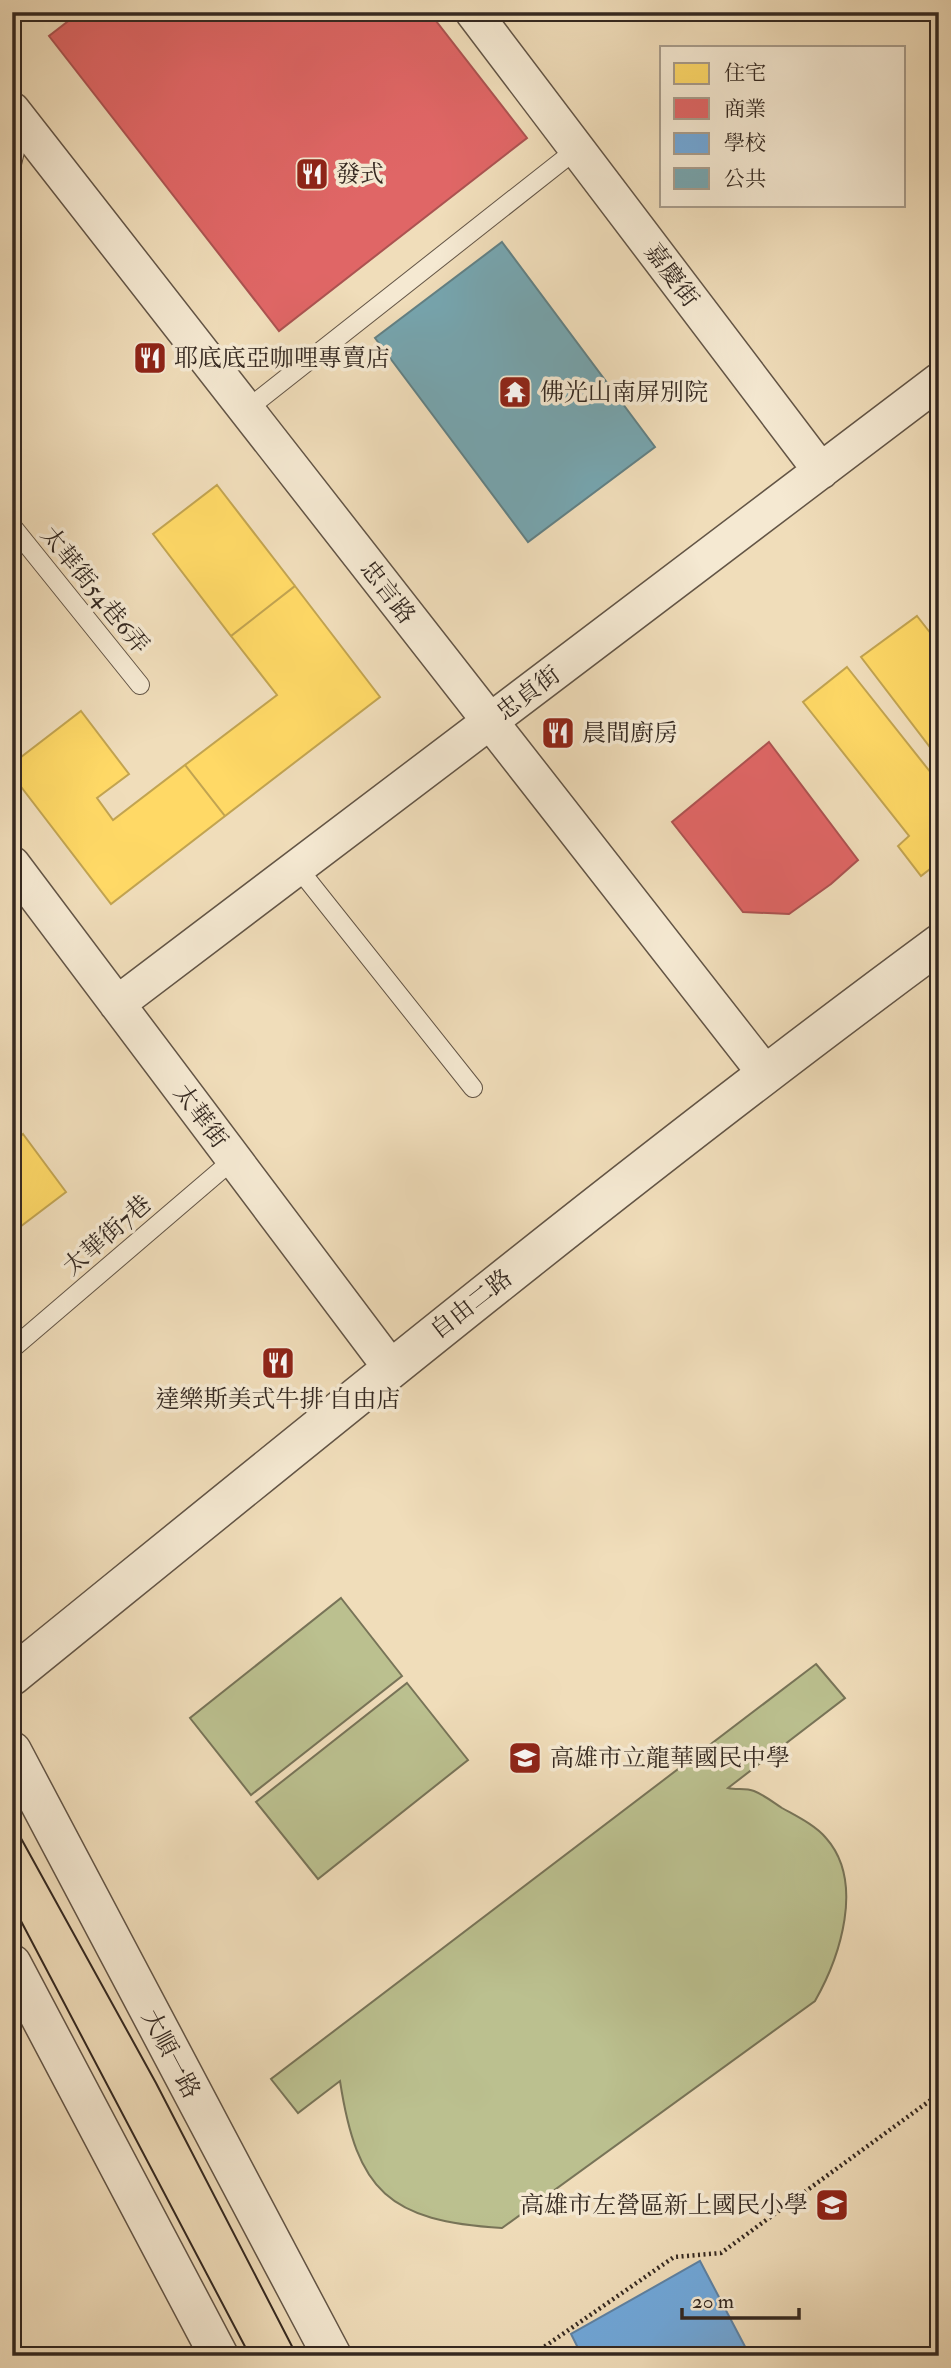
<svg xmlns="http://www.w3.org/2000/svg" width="951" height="2368" font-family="'IM FELL Double Pica','Noto Serif TC',serif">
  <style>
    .green { fill: #bbc08f; stroke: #787458; stroke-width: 2 }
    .homes { fill: #ffd966; stroke: #c2a451; stroke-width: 2 }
    .shops { fill: #e06666; stroke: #ac5351; stroke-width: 2 }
    .schools { fill: #6fa8dc; stroke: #5d82a4; stroke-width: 2 }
    .public { fill: #76a5af; stroke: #628084; stroke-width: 2 }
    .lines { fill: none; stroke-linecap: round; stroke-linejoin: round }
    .service-casing { stroke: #635546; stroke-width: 20 }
    .minor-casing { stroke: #635546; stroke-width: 38 }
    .tertiary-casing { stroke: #635546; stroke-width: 41 }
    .path { stroke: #342820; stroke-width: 4.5; stroke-dasharray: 2 3.5; stroke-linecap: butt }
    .service { stroke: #f5e9d2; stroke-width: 18 }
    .minor { stroke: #f5e9d2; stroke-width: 35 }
    .tertiary { stroke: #f5e9d2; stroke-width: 38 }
    .tram { stroke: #342820; stroke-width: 2 }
    .labels { text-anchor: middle; stroke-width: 7; stroke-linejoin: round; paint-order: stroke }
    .poi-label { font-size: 24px; fill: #342820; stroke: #f5e9d2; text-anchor: start }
    .street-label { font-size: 24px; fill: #342820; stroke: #f5e9d2 }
  </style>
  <rect width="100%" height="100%" fill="#f0ddba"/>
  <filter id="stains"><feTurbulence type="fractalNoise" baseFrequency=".00286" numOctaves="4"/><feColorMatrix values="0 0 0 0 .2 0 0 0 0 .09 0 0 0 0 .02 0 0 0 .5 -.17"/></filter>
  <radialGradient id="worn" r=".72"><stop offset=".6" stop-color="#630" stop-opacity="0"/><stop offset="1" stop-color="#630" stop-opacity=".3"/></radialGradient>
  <!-- green -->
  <path class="green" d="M 341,1598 L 402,1676 L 251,1795 L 190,1718 Z
    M 816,1664 L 845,1698 L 728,1788 C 736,1790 746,1788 754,1791 C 764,1795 773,1802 782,1808 C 796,1816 815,1825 826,1838 C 865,1882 840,1957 815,2001 L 502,2228 C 389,2221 357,2192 340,2081 L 298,2113 L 271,2079 Z
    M 407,1683 L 468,1760 L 318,1879 L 256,1802 Z"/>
  <!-- homes -->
  <path class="homes" d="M 217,485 L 295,586 L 231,636 L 153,534 Z
    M 295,586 L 380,697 L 225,816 L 185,765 L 277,695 L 231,636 Z
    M 917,616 L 939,644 L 939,759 L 861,657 Z
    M 847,667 L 939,783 L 939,862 L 921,876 L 898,846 L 909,836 L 803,702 Z
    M 81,711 L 129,774 L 97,798 L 113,820 L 185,765 L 225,816 L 111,904 L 12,775 L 12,764 Z
    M 23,1134 L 66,1192 L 12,1233 L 12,1143 Z"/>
  <!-- shops -->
  <path class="shops" d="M 80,12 L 429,12 L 527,138 L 279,331 L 49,36 Z
    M 769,742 L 858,860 L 831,884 L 789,914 L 743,912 L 672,822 Z"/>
  <!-- schools -->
  <path class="schools" d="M 700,2261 L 750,2356 L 582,2356 L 571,2334 Z"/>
  <!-- public -->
  <path class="public" d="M 502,242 L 655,447 L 528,542 L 375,338 Z"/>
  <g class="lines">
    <defs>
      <path id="service" d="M 12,164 L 22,122
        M 246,410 L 577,149
        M 12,526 L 140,685
        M 298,868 L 473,1088
        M 12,1349 L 234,1159"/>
      <path id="minor" d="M 473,12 L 821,471
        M 12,110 L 765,1073
        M 12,864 L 391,1368
        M 117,1004 L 939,381"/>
      <path id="tertiary" d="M 12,1676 C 318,1428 622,1178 939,944
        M 12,1751 L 332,2356
        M 12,1964 L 219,2356"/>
    </defs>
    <!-- service casing -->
    <use href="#service" class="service-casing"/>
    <!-- minor casing -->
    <use href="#minor" class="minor-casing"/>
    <!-- tertiary casing -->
    <use href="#tertiary" class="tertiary-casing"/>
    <!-- path -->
    <path class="path" d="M 531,2356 L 674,2257 L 721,2253 L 939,2094"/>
    <!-- service -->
    <use href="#service" class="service"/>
    <!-- minor -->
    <use href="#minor" class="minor"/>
    <!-- tertiary -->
    <use href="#tertiary" class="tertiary"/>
    <!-- tram -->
    <path class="tram" d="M 12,1822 L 156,2083 L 297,2356
      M 12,1904 L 250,2356"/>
  </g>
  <!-- icons -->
  <defs>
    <symbol id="restaurant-square" viewBox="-11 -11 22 22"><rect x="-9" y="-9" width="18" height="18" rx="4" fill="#8f2418" stroke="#f5e9d2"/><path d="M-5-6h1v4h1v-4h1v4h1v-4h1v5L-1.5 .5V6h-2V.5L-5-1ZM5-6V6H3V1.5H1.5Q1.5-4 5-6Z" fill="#fff"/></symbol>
    <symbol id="temple-square" viewBox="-11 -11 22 22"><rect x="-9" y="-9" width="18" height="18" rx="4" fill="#8f2418" stroke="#f5e9d2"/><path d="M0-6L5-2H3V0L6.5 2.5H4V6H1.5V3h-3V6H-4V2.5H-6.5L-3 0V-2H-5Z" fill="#fff"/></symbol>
    <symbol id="school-square" viewBox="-11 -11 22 22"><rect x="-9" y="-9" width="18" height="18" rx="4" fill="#8f2418" stroke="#f5e9d2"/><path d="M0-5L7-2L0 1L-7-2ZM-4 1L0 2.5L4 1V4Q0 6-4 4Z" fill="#fff"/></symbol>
  </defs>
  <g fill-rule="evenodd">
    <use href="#restaurant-square" x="293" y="155" width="38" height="38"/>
    <use href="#restaurant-square" x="131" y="339" width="38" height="38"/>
    <use href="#temple-square" x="496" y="373" width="38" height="38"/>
    <use href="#restaurant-square" x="539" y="714" width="38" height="38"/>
    <use href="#restaurant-square" x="259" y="1344" width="38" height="38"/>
    <use href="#school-square" x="506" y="1739" width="38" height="38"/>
    <use href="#school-square" x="813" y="2186" width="38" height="38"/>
  </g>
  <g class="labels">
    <!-- poi labels -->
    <g class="poi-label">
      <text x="336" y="182">發式</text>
      <text x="174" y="366">耶底底亞咖哩專賣店</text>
      <text x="540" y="400">佛光山南屏別院</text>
      <text x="582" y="741">晨間廚房</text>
      <text x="278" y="1407" text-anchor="middle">達樂斯美式牛排 自由店</text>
      <text x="550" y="1766">高雄市立龍華國民中學</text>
      <text x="808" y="2213" text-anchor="end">高雄市左營區新上國民小學</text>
    </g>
    <!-- street labels -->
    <g class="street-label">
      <text transform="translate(672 275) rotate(53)" y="8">嘉慶街</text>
      <text transform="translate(95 590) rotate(51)" y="8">太華街54巷6弄</text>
      <text transform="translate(388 592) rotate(52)" y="8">忠言路</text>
      <text transform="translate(528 693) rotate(-37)" y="8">忠貞街</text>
      <text transform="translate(201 1116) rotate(53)" y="8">太華街</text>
      <text transform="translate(107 1235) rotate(-41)" y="8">太華街7巷</text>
      <text transform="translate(471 1304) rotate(-38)" y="8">自由二路</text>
      <text transform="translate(171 2054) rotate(62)" y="8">大順一路</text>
    </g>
  </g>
  <!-- margin -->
  <rect width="951" height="2368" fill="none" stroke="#f0ddba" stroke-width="42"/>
  <rect x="14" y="14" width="923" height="2340" fill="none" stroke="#342820" stroke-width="3.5"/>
  <rect x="21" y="21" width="909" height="2326" fill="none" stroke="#342820" stroke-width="2"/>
  <!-- legend -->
  <rect x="660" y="46" width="245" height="161" fill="#f5e9d2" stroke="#a89c8b" stroke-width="2"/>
  <rect x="674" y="63" width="35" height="21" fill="#ffd966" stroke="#a89c8b" stroke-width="2"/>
  <text x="724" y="80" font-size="21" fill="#342820">住宅</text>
  <rect x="674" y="98" width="35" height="21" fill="#e06666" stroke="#a89c8b" stroke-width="2"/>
  <text x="724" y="116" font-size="21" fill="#342820">商業</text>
  <rect x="674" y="133" width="35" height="21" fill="#6fa8dc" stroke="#a89c8b" stroke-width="2"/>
  <text x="724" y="150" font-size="21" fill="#342820">學校</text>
  <rect x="674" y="168" width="35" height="21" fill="#76a5af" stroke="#a89c8b" stroke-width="2"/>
  <text x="724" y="186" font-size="21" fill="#342820">公共</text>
  <!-- scale -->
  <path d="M682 2308v10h117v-10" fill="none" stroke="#342820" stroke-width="3.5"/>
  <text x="692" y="2308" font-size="21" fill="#342820" stroke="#f5e9d2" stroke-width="5" paint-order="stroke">20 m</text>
  <rect width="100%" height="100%" filter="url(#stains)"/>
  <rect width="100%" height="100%" fill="url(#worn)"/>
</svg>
